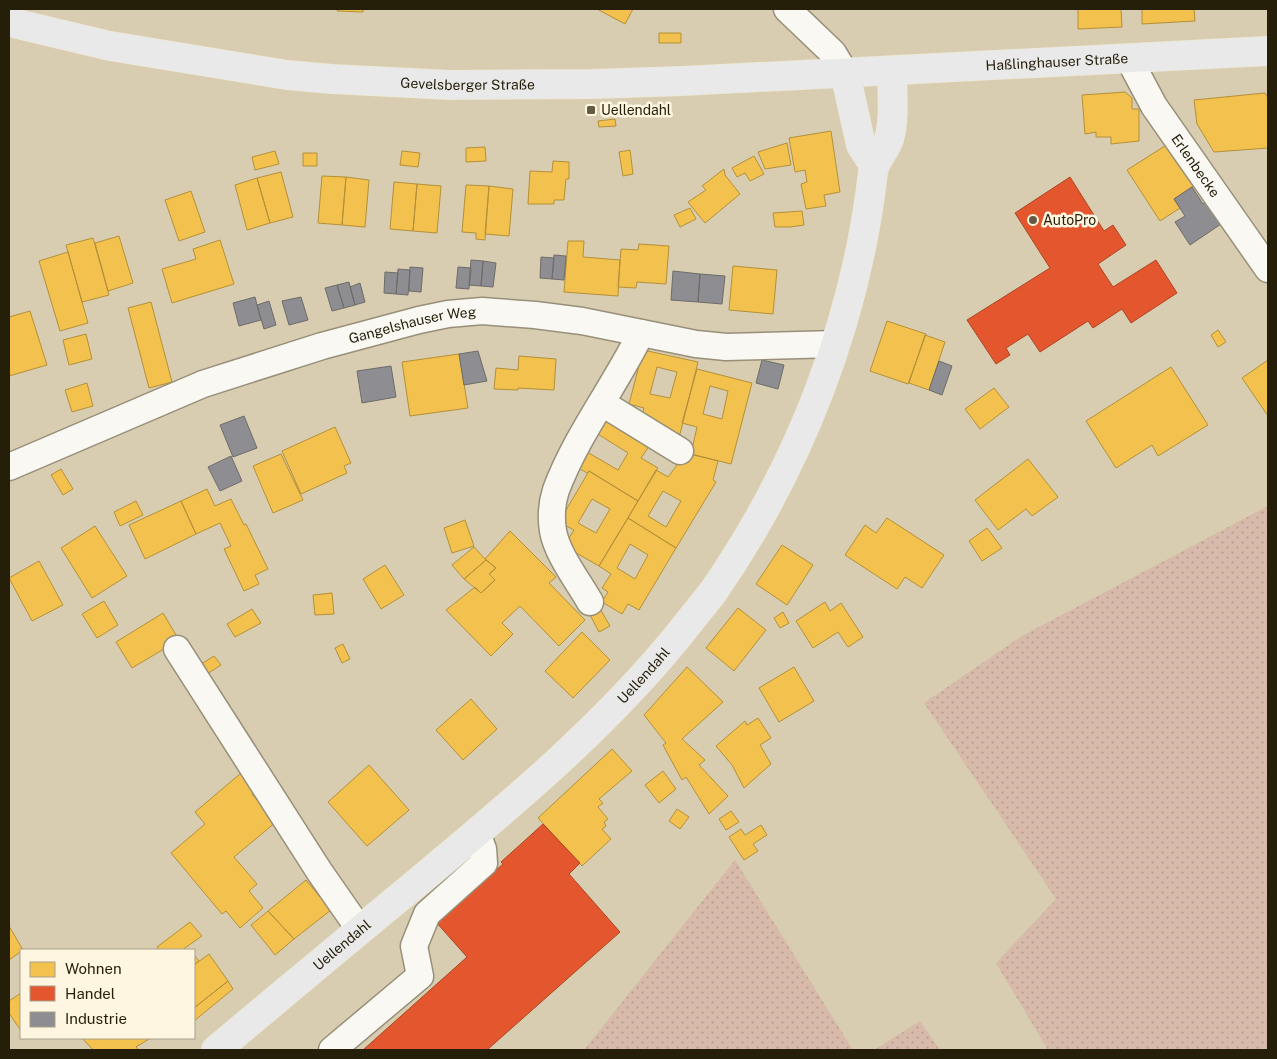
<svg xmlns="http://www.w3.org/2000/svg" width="1277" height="1059" font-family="'Public Sans',sans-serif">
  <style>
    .grass { fill: url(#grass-dots) }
    .homes { fill: #f2c14e; stroke: #b49039; fill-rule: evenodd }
    .shops { fill: #e4572e; stroke: #ab4623 }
    .industry { fill: #8d8d92; stroke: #6e6c69 }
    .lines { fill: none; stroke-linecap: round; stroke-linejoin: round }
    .minor-casing { stroke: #988f79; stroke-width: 29 }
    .major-casing { stroke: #ede8db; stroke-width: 30 }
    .minor { stroke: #f9f8f3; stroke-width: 26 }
    .major { stroke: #e9e9ea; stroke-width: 28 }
    .poi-dot { fill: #645b43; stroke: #fef6e1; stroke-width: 2 }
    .labels { text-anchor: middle; stroke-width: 5; stroke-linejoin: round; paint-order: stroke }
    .street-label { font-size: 14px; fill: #251e09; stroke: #fef6e1 }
    .poi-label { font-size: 14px; fill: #251e09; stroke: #fef6e1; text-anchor: start }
  </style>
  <defs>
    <pattern id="grass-dots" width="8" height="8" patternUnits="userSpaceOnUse" patternTransform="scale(1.25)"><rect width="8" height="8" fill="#d7baa9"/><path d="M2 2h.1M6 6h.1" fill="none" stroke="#b89f90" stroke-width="1.8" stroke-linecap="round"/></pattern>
  </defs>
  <rect width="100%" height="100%" fill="#d8cdb0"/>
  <!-- grass -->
  <path class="grass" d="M 1268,506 L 1268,1050 L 1048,1050 L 996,963 L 1056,899 L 924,703 L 1022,636 Z
    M 735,860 L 853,1050 L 584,1050 Z
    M 920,1021 L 940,1050 L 874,1050 Z"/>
  <!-- homes -->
  <path class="homes" d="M 338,9 L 363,9 L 363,12 L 337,11 Z
    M 597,9 L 633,9 L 625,24 Z
    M 1078,9 L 1121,9 L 1122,27 L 1078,29 Z
    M 1142,9 L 1194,9 L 1195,21 L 1142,24 Z
    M 659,33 L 681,33 L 681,43 L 659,43 Z
    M 1125,92 L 1132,98 L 1132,109 L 1139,109 L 1139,141 L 1111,144 L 1111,137 L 1096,137 L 1096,132 L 1085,134 L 1082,95 Z
    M 1265,93 L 1268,98 L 1268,148 L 1214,152 L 1197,124 L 1194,100 Z
    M 615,119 L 616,126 L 599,127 L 598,121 Z
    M 831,131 L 840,192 L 824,195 L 826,206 L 806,209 L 801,184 L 807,182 L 805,170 L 795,172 L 789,138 Z
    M 787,143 L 791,165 L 765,169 L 758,152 Z
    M 1168,144 L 1195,185 L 1174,199 L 1180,208 L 1160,221 L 1127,170 Z
    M 485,147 L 486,161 L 466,162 L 466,148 Z
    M 630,150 L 633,174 L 623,176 L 619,152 Z
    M 275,151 L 279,164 L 255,170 L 252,157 Z
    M 402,151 L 420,153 L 418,167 L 400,165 Z
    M 303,153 L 317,153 L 317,166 L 303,166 Z
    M 754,156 L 764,174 L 750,181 L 745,173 L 737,177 L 732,168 Z
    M 553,161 L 569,162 L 569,179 L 566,179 L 564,200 L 554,200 L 554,204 L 528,204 L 530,171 L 552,172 Z
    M 724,169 L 725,175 L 740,194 L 705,223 L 688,202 L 706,190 L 702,186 Z
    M 281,172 L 293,217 L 270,223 L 257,178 Z
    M 322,176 L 346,177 L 342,225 L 318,223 Z
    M 346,177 L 369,180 L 365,227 L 342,225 Z
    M 257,178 L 270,223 L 247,230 L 235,185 Z
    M 394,182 L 417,184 L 413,231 L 390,229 Z
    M 417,184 L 441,186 L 437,233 L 413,231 Z
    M 466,185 L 489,186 L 485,240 L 476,239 L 476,233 L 462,232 Z
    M 489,186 L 513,189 L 509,236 L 485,234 Z
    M 191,191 L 205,232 L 179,241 L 165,200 Z
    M 690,208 L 696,219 L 680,227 L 674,215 Z
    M 802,211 L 804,225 L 790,227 L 775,227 L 773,213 Z
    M 119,236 L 133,283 L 108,291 L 95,243 Z
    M 93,238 L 109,295 L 82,302 L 66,245 Z
    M 220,240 L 234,284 L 172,303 L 162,269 L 196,259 L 193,249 Z
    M 568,241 L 584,241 L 583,257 L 620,260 L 618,296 L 564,292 Z
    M 639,244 L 669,246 L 666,284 L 637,282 L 636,288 L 618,287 L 621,249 L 638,250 Z
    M 68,252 L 88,323 L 60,331 L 39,261 Z
    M 733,266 L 777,270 L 773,314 L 729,310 Z
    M 151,302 L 172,382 L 149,388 L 128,308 Z
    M 30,311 L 47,365 L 9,376 L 9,317 Z
    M 887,321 L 926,334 L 908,384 L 870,371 Z
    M 1218,330 L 1226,342 L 1218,347 L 1211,335 Z
    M 86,334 L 92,359 L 69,365 L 63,340 Z
    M 925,335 L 945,342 L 929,390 L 909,383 Z
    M 643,350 L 698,362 L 680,434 L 640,425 L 644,408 L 629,404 ZM 657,367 L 677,372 L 670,398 L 650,394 Z
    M 459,354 L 468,408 L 410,416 L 402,362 Z
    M 519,356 L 556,359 L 554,390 L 518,388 L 518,390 L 494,389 L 496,368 L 518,370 Z
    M 1268,360 L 1268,416 L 1242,378 Z
    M 1171,367 L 1208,425 L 1158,456 L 1152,445 L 1116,468 L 1086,421 Z
    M 697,369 L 752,383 L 731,464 L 691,454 L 697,427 L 682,423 ZM 710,386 L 728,391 L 722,419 L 703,414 Z
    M 87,383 L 93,406 L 72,412 L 65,390 Z
    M 994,388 L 1009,407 L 980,429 L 965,409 Z
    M 602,417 L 650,445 L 641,458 L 658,468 L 638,501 L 589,471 L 587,473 L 573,465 L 582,449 L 618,470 L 628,453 L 593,431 Z
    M 335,427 L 351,463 L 344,466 L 347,473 L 301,494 L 282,451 Z
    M 686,453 L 718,461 L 713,480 L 716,482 L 676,548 L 628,518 L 656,470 L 668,477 ZM 663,491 L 681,501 L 666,527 L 648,516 Z
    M 281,454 L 303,500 L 273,513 L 253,466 Z
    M 1028,459 L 1058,497 L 1032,516 L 1026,509 L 998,530 L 975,500 Z
    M 61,469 L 73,489 L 63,495 L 51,475 Z
    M 589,471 L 638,501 L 599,566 L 564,546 L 574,530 L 559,522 ZM 592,499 L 610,509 L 596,533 L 578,523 Z
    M 207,489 L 215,506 L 231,499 L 244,525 L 246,524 L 268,569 L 255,575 L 259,584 L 244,591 L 224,549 L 231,546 L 220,523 L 196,534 L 181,501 Z
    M 136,501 L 143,515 L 120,526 L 114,512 Z
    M 181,501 L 196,534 L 145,559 L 129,525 Z
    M 628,518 L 676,548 L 639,610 L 628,604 L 622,614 L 602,602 L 608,592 L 602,588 L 611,574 L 599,566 ZM 630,544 L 648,555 L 635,579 L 617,568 Z
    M 887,518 L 944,555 L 922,588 L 905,577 L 897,589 L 845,555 L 865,525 L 876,533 Z
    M 465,520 L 474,546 L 452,553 L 444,528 Z
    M 95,526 L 127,576 L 92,598 L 61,548 Z
    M 987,528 L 1002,548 L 982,561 L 969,541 Z
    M 510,531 L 556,577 L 549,583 L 585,620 L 559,646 L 520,606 L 502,623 L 513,634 L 491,656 L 446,610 L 475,587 L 481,593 L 495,580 L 489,574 L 496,568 L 485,559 Z
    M 782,545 L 813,565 L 787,605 L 756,584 Z
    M 474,547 L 486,560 L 464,579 L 452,565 Z
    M 486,560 L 496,568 L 489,574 L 495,580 L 481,593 L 464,579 Z
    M 39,561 L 63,605 L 32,621 L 9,578 Z
    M 385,565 L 404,595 L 381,609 L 363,579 Z
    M 332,593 L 334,614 L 315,615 L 313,595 Z
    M 104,601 L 118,625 L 97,638 L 82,614 Z
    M 825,602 L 830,611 L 841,603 L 863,637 L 848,647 L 838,632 L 813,648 L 796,621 Z
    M 599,607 L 610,626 L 599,632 L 589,613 Z
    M 738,608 L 766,630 L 734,671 L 706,648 Z
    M 252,609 L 261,623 L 235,637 L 227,624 Z
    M 783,612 L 789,623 L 780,628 L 774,618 Z
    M 163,613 L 179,640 L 132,668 L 116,642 Z
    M 582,632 L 610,660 L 573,698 L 545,671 Z
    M 343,644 L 350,659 L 342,663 L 335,648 Z
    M 214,656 L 221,665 L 204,676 L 198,666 Z
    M 687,667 L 723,702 L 682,739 L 705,760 L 699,765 L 728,796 L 709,814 L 686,777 L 682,780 L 663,745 L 666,743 L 644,715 Z
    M 794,667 L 814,701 L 779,722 L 759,688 Z
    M 471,699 L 497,729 L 463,760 L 436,730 Z
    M 758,718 L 771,738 L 760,745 L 771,764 L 744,788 L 732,765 L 716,746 L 745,721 L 747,725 Z
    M 612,749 L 632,771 L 599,799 L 603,803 L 598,807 L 608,819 L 604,822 L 606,826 L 602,829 L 611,839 L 582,866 L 538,818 Z
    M 369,765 L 409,810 L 367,846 L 328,802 Z
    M 663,771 L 676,789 L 659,803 L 645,785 Z
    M 241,773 L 255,791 L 252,794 L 276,822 L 234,857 L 257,884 L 249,891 L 263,908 L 240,928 L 226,911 L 222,914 L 171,853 L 205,824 L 195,812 Z
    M 677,809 L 689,817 L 680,829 L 669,821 Z
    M 731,811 L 739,822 L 726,830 L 719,819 Z
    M 761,825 L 767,835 L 753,844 L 758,851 L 744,860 L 729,837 L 741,829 L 745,835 Z
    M 306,880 L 331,910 L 294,939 L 268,911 Z
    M 268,911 L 294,939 L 275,955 L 251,925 Z
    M 190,922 L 202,936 L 182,950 L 159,950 L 157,947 Z
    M 9,926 L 23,950 L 9,960 Z
    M 209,954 L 228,981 L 194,1008 L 194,965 Z
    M 194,955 L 199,961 L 194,965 Z
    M 228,981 L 233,989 L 194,1021 L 194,1008 Z
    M 21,993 L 21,1031 L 9,1013 L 9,1001 Z
    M 82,1038 L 148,1038 L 149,1039 L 136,1047 L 139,1050 L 93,1050 Z"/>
  <!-- shops -->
  <path class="shops" d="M 1070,177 L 1104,231 L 1113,225 L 1126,245 L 1098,264 L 1113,287 L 1156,260 L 1177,293 L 1131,323 L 1122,309 L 1093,328 L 1088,321 L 1040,352 L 1028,334 L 1006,348 L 1010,355 L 996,364 L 967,320 L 1050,268 L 1015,213 Z
    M 543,824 L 580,863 L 569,874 L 620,932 L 487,1050 L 363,1050 L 467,957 L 436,922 L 503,864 L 501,862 Z"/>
  <!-- industry -->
  <path class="industry" d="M 1192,187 L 1203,204 L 1206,201 L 1221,224 L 1190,245 L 1175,222 L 1185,216 L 1174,199 Z
    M 554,255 L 566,256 L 564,280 L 552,279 Z
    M 541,257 L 554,258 L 552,279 L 540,278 Z
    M 471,260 L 483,261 L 481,286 L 469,285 Z
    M 483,261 L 496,263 L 493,287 L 481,286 Z
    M 410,267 L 423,268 L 421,292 L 409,291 Z
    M 458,267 L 471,268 L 469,289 L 456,288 Z
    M 398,269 L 410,270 L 408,295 L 396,294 Z
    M 673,271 L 700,274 L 698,302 L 671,300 Z
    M 385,272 L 398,273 L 396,294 L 384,293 Z
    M 700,274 L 725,276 L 722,304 L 698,302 Z
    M 349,282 L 355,305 L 344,308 L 337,285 Z
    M 360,283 L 365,302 L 355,305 L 350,287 Z
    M 337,285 L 344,308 L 332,311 L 325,288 Z
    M 255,297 L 261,320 L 239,326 L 233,303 Z
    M 301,297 L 308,320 L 289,325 L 282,301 Z
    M 269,301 L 276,325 L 264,329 L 257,305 Z
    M 478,351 L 487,381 L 464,385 L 459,354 Z
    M 762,360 L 784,365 L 778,389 L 756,383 Z
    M 939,361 L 952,366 L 942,395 L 929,390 Z
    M 391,366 L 396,397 L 362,403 L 357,371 Z
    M 244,416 L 257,448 L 233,457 L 220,425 Z
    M 231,456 L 242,481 L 220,491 L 208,467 Z"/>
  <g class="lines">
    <defs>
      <g id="minor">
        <path d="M 787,9 L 833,53 L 845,73"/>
        <path id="s1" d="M 1129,59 L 1154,106 L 1268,269"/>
        <path d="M 602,403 L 680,451"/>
        <path id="s2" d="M 9,467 L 203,384 L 322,346 L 419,320 L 448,314 L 482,311 L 535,315 L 582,321 L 696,344 L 726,347 L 836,344"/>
        <path d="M 590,602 C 578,581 557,554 553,531 C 551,518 552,502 556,490 C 577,434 615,386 641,333"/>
        <path d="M 177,649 L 319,871 L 360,930"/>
        <path d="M 332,1050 L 420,976 L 414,946 L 427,914 L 484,863 L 483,849 L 477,833"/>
      </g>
      <g id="major">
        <path id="s3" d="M 9,22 L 110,46 L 287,75 L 332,79 L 449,85 L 593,84 L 682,81 L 1268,51"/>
        <path d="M 845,73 L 861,145 L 874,165"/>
        <path id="s4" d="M 216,1050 C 281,996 346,941 412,887 C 507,808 604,728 682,631 C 692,618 703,605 713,592 C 799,468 856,322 873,172 C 875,159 885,151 889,139 C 895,118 892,92 892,71"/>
      </g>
    </defs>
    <!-- minor casing -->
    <use href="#minor" class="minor-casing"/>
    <!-- major casing -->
    <use href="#major" class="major-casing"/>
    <!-- minor -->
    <use href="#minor" class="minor"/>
    <!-- major -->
    <use href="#major" class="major"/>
  </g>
  <!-- markers -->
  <g class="poi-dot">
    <rect x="586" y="105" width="10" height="10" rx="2.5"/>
    <circle cx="1033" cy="220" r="5"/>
  </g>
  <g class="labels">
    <!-- street labels -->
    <g class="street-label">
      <text dy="5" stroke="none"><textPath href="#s3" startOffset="1054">Haßlinghauser Straße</textPath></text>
      <text dy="5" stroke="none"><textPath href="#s3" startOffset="464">Gevelsberger Straße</textPath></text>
      <text dy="5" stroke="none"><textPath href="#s1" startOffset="126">Erlenbecke</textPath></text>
      <text dy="5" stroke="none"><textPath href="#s2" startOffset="429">Gangelshauser Weg</textPath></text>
      <text dy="5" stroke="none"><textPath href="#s4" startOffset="569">Uellendahl</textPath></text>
      <text dy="5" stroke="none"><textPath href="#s4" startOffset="164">Uellendahl</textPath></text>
    </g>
    <!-- poi labels -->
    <g class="poi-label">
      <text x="601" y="115">Uellendahl</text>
      <text x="1043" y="225">AutoPro</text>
    </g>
  </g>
  <!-- border -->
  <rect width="1277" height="1059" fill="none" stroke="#251e09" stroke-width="20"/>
  <!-- legend -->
  <rect x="20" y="949" width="175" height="90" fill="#fef6e1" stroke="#a7a08b"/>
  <rect x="30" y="962" width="25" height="15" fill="#f2c14e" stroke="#a7a08b"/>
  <text x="65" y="974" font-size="15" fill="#251e09">Wohnen</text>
  <rect x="30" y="986" width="25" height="15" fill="#e4572e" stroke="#a7a08b"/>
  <text x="65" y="999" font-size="15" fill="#251e09">Handel</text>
  <rect x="30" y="1012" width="25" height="15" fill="#8d8d92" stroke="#a7a08b"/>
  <text x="65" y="1024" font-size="15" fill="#251e09">Industrie</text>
</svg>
